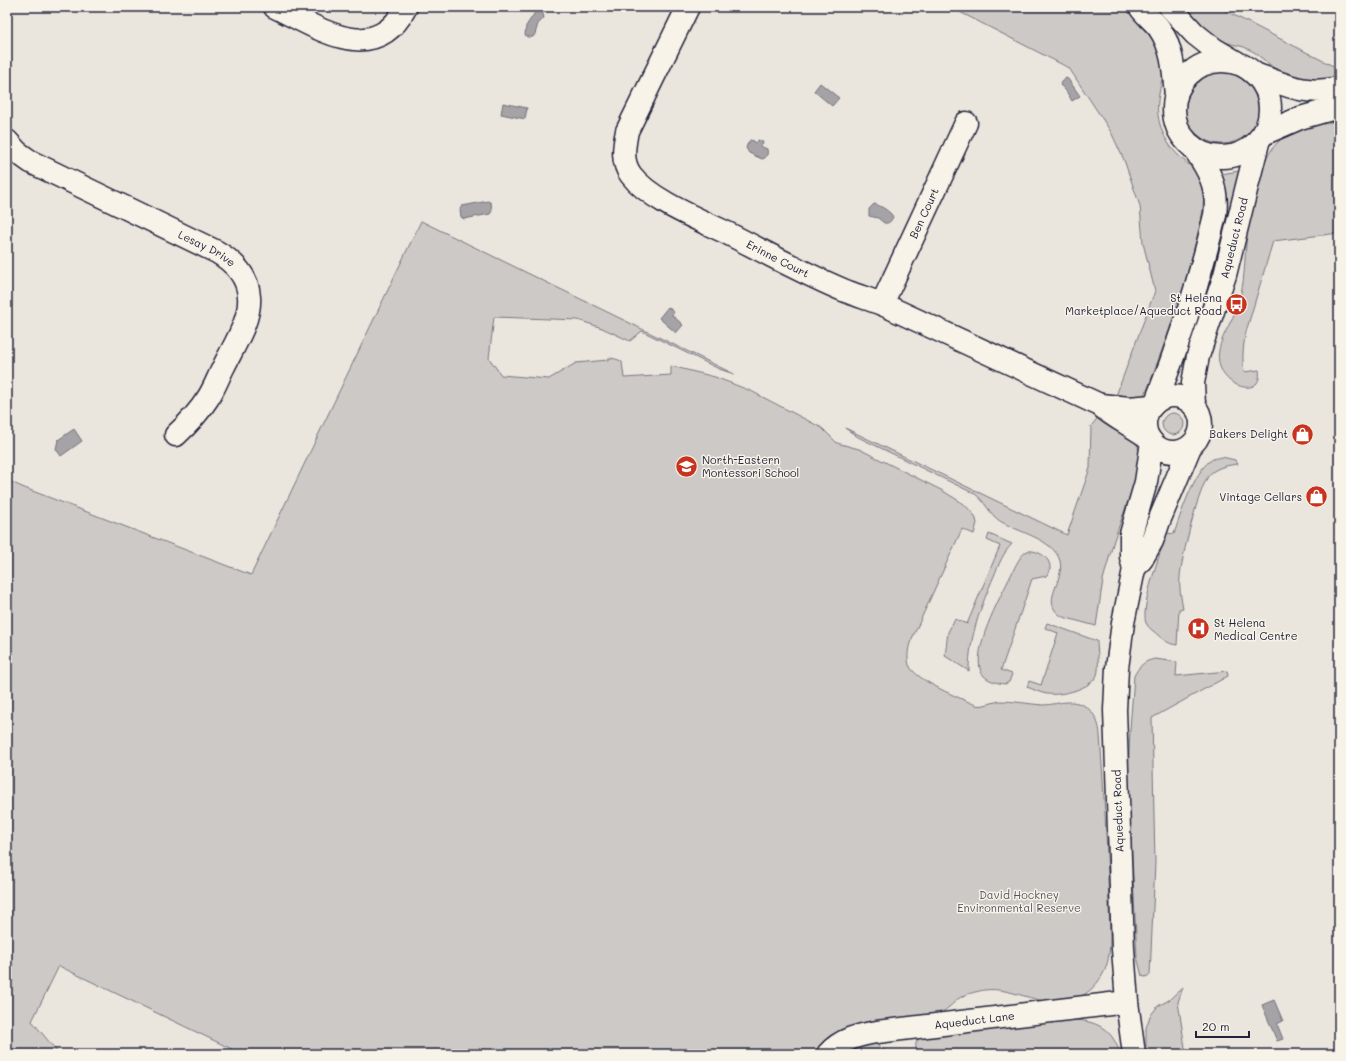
<svg xmlns="http://www.w3.org/2000/svg" width="1346" height="1061" font-family="Mali,sans-serif">
  <style>
    .green { fill: #cdc9c6; stroke: #787680 }
    .water { fill: #a6a3a6; stroke: #716f7b }
    .lines { fill: none; stroke-linecap: round; stroke-linejoin: round }
    .minor-casing { stroke: #22223b; stroke-width: 25 }
    .major-casing { stroke: #22223b; stroke-width: 25 }
    .minor { stroke: #f7f3e8; stroke-width: 22 }
    .major { stroke: #f7f3e8; stroke-width: 22 }
    .labels { text-anchor: middle; stroke-width: 3; stroke-linejoin: round; paint-order: stroke }
    .street-label { font-size: 11px; fill: #22223b; stroke: #f7f3e8 }
    .poi-label { font-size: 11px; fill: #22223b; stroke: #f7f3e8; text-anchor: end }
    .park-label { font-size: 11px; fill: #555465; stroke: #f7f3e8 }
  </style>
  <rect width="100%" height="100%" fill="#eae6de"/>
  <filter id="ink" filterUnits="userSpaceOnUse"><feTurbulence type="fractalNoise" baseFrequency=".025" numOctaves="2"/><feDisplacementMap in="SourceGraphic" scale="8" xChannelSelector="R" yChannelSelector="G"/><feConvolveMatrix kernelMatrix="1 2 1 2 8 2 1 2 1" color-interpolation-filters="sRGB"/></filter>
  <g filter="url(#ink)">
    <!-- green -->
    <path class="green" d="M 950,7 L 1118,7 C 1127,11 1137,16 1144,23 C 1153,34 1164,58 1163,73 C 1161,87 1156,101 1158,115 C 1160,130 1167,144 1178,155 C 1190,166 1198,171 1202,188 C 1206,204 1201,221 1197,236 C 1185,289 1167,337 1148,388 L 1141,399 L 1114,401 L 1155,291 L 1143,243 L 1140,206 L 1124,160 L 1111,132 L 1069,68 Z
      M 1183,7 L 1218,7 L 1339,69 L 1339,80 L 1310,84 L 1278,71 L 1254,52 L 1244,47 L 1224,42 L 1208,34 Z
      M1185 107a37 37 0 1 1 74 0a37 37 0 1 1-74 0Z
      M 1339,118 L 1339,233 L 1273,241 L 1246,332 C 1243,346 1242,358 1244,372 L 1259,370 C 1263,396 1232,389 1223,373 C 1210,351 1228,330 1236,310 C 1246,285 1244,259 1247,233 C 1249,217 1254,201 1258,185 C 1262,169 1266,154 1278,142 C 1291,127 1320,123 1339,118 Z
      M 1239,171 L 1240,172 L 1215,278 L 1195,328 L 1226,212 L 1227,195 L 1221,174 Z
      M 421,221 L 734,374 L 719,369 L 642,331 L 630,341 L 602,328 L 578,320 L 494,317 L 489,358 L 501,375 L 549,379 L 576,363 L 608,360 L 608,358 C 613,358 618,359 622,362 L 624,378 L 671,375 L 671,366 L 715,377 L 751,391 L 822,428 L 837,443 L 859,449 L 943,491 L 964,504 L 975,516 L 977,523 L 974,534 L 962,529 L 910,643 C 908,650 907,657 909,665 C 916,681 960,698 976,705 C 984,707 992,702 1000,701 C 1014,701 1029,704 1043,705 C 1052,705 1059,702 1068,702 C 1088,701 1099,717 1100,735 C 1104,791 1107,848 1109,904 C 1109,925 1113,950 1105,970 C 1099,983 1089,994 1075,999 C 1044,1011 1015,986 984,990 C 975,992 965,994 958,999 C 951,1005 945,1012 936,1015 C 919,1021 898,1016 879,1021 C 873,1022 867,1027 861,1030 C 847,1038 833,1046 818,1054 L 242,1054 L 59,966 L 32,1021 L 59,1054 L 7,1054 L 7,480 L 22,487 L 251,575 Z
      M1162 424a11 11 0 1 1 22 0a11 11 0 1 1-22 0Z
      M 1100,415 L 1134,438 L 1138,447 L 1140,457 L 1139,466 L 1133,487 L 1114,540 L 1103,580 L 1096,626 L 1063,617 C 1038,603 1065,582 1060,561 C 1054,539 1017,532 1000,521 C 989,514 985,501 975,494 L 858,437 L 845,428 L 1067,535 L 1090,468 L 1091,426 Z
      M 1222,457 L 1235,460 L 1238,464 C 1229,465 1217,467 1210,474 C 1199,485 1181,560 1180,577 C 1179,588 1181,597 1183,608 L 1179,609 L 1177,645 C 1169,644 1165,641 1159,636 C 1154,631 1149,629 1146,623 C 1140,608 1161,550 1167,533 L 1174,534 C 1180,516 1194,472 1210,461 C 1213,458 1218,458 1222,457 Z
      M 989,534 L 1012,544 C 1003,553 999,564 994,576 C 981,606 969,637 969,671 L 945,656 L 948,632 L 955,619 L 967,624 L 1000,546 L 987,540 Z
      M 1027,551 C 1041,549 1058,564 1046,576 L 1032,579 L 1001,670 L 1012,674 L 1009,682 L 1005,684 C 996,683 985,680 981,672 C 972,648 999,600 1009,579 C 1014,570 1018,557 1027,551 Z
      M 1047,623 L 1097,641 C 1097,650 1100,667 1097,675 C 1091,689 1061,696 1047,694 C 1040,693 1033,689 1027,687 L 1029,681 L 1041,685 L 1058,633 L 1045,628 Z
      M 1155,659 L 1177,662 L 1176,676 L 1227,671 L 1228,676 L 1152,718 L 1155,863 L 1150,975 L 1145,977 L 1142,976 L 1137,957 L 1128,776 L 1130,729 L 1134,676 C 1139,666 1144,661 1155,659 Z
      M 1183,987 L 1178,1002 L 1186,1054 L 1146,1054 L 1146,1028 L 1150,1016 L 1158,1006 L 1169,1000 Z
      M 1071,1020 C 1096,1020 1113,1029 1120,1054 L 920,1054 C 915,1049 914,1044 919,1038 L 944,1031 Z
      M 868,1042 L 875,1044 L 890,1054 L 837,1054 Z"/>
    <!-- water -->
    <path class="water" d="M 536,11 L 541,12 L 543,14 L 544,18 L 538,24 L 535,34 L 533,37 L 527,37 L 525,35 L 526,26 Z
      M 1066,78 L 1068,79 L 1080,96 L 1072,101 L 1066,91 L 1060,85 L 1061,82 Z
      M 820,83 L 839,98 L 832,106 L 814,91 Z
      M 503,103 L 527,108 L 525,119 L 501,114 Z
      M 750,140 L 754,141 L 757,144 L 758,140 L 762,141 L 763,144 L 760,146 L 767,149 C 768,154 767,158 762,159 L 749,153 L 746,148 L 747,145 Z
      M 488,201 L 491,203 L 492,211 L 490,214 L 464,219 L 461,217 L 460,209 L 462,206 Z
      M 874,204 C 880,205 891,212 893,217 C 891,221 889,224 884,223 L 878,218 L 869,216 L 869,209 Z
      M 668,307 L 674,312 L 672,315 L 683,325 L 676,333 L 659,318 Z
      M 74,429 L 82,441 L 61,456 L 56,449 L 58,440 Z
      M 1274,1000 L 1283,1021 L 1277,1024 L 1283,1039 L 1277,1041 L 1262,1005 Z"/>
    <g class="lines">
      <defs>
        <g id="minor">
          <path d="M 275,7 C 319,28 374,68 406,7"/>
          <path id="s1" d="M 688,7 L 627,131 C 624,146 621,162 631,175 C 650,200 698,219 727,233 C 767,253 806,275 848,292 C 859,296 871,300 882,304 L 1100,405 C 1114,418 1133,426 1149,438"/>
          <path id="s2" d="M 7,141 L 17,152 L 31,162 L 217,252 C 234,262 248,276 249,297 C 251,320 233,347 223,368 C 218,378 214,389 208,398 C 199,412 188,424 176,435"/>
          <path id="s3" d="M 882,304 L 966,123"/>
          <path d="M 1101,405 L 1129,408 L 1152,406"/>
          <path id="s4" d="M 828,1054 C 841,1039 859,1035 877,1032 L 1127,1002"/>
        </g>
        <g id="major">
          <path d="M 1140,7 C 1145,15 1153,20 1159,28 C 1173,48 1174,72 1176,96"/>
          <path d="M 1170,7 L 1195,34 L 1214,49 L 1236,62"/>
          <circle cx="1222" cy="109" r="48"/>
          <path d="M 1255,74 C 1286,85 1305,96 1339,88"/>
          <path d="M 1263,134 L 1300,118 L 1339,107"/>
          <circle cx="1173" cy="424" r="28"/>
          <path d="M 1156,402 C 1180,341 1200,279 1215,215 C 1219,187 1208,169 1193,147"/>
          <path id="s5" d="M 1194,406 L 1193,383 L 1198,356 L 1225,275 L 1248,182 L 1259,139"/>
          <path d="M 1134,569 L 1131,557 L 1131,534 L 1146,482 L 1152,442"/>
          <path d="M 1134,1054 L 1127,1002 L 1123,949 L 1115,710 L 1117,668 L 1123,623 L 1134,569 L 1142,559 L 1152,541 L 1159,521 L 1190,447"/>
        </g>
      </defs>
      <!-- minor casing -->
      <use href="#minor" class="minor-casing"/>
      <!-- major casing -->
      <use href="#major" class="major-casing"/>
      <!-- minor -->
      <use href="#minor" class="minor"/>
      <!-- major -->
      <use href="#major" class="major"/>
    </g>
  </g>
  <!-- icons -->
  <defs>
    <symbol id="bus-disc" viewBox="-11 -11 22 22"><circle r="9.5" fill="#c8321e" stroke="#f7f3e8"/><path d="M-5-6H5V4H4V6H2V4H-2V6H-4V4H-5ZM-3.5-4V0h7V-4ZM-3.5 1.2v1.5H-2V1.2ZM2 1.2v1.5H3.5V1.2Z" fill="#fff"/></symbol>
    <symbol id="shop-disc" viewBox="-11 -11 22 22"><circle r="9.5" fill="#c8321e" stroke="#f7f3e8"/><path d="M-5-2.5h2.3a2.7 3.5 0 0 1 5.4 0H5L5.5 6h-11ZM-1.5-2.5h3a1.5 2.3 0 0 0-3 0Z" fill="#fff"/></symbol>
    <symbol id="school-disc" viewBox="-11 -11 22 22"><circle r="9.5" fill="#c8321e" stroke="#f7f3e8"/><path d="M0-5L7-2L0 1L-7-2ZM-4 1L0 2.5L4 1V4Q0 6-4 4Z" fill="#fff"/></symbol>
    <symbol id="hospital-disc" viewBox="-11 -11 22 22"><circle r="9.5" fill="#c8321e" stroke="#f7f3e8"/><path d="M-5-5h3v3.5h4V-5h3V5h-3V1.5h-4V5h-3Z" fill="#fff"/></symbol>
  </defs>
  <g fill-rule="evenodd">
    <use href="#bus-disc" x="1224" y="292" width="25" height="25"/>
    <use href="#shop-disc" x="1290" y="422" width="25" height="25"/>
    <use href="#school-disc" x="674" y="454" width="25" height="25"/>
    <use href="#shop-disc" x="1304" y="484" width="25" height="25"/>
    <use href="#hospital-disc" x="1186" y="616" width="25" height="25"/>
  </g>
  <g class="labels">
    <!-- street labels -->
    <g class="street-label">
      <text dy="4" stroke="none"><textPath href="#s3" startOffset="100">Ben Court</textPath></text>
      <text dy="4" stroke="none"><textPath href="#s5" startOffset="174">Aqueduct Road</textPath></text>
      <text dy="4" stroke="none"><textPath href="#s2" startOffset="228">Lesay Drive</textPath></text>
      <text dy="4" stroke="none"><textPath href="#s1" startOffset="354">Erinne Court</textPath></text>
      <text transform="translate(1118 811) rotate(-92)" y="4">Aqueduct Road</text>
      <text dy="4" stroke="none"><textPath href="#s4" startOffset="153">Aqueduct Lane</textPath></text>
    </g>
    <!-- poi labels -->
    <g class="poi-label">
      <text x="1222" y="302">St Helena<tspan x="1222" dy="13">Marketplace/Aqueduct Road</tspan></text>
      <text x="1288" y="438">Bakers Delight</text>
      <text x="702" y="464" text-anchor="start">North-Eastern<tspan x="702" dy="13">Montessori School</tspan></text>
      <text x="1302" y="501">Vintage Cellars</text>
      <text x="1214" y="627" text-anchor="start">St Helena<tspan x="1214" dy="13">Medical Centre</tspan></text>
    </g>
    <!-- park labels -->
    <g class="park-label">
      <text x="1019" y="899">David Hockney<tspan x="1019" dy="13">Environmental Reserve</tspan></text>
    </g>
  </g>
  <!-- margin -->
  <rect width="1346" height="1061" fill="none" stroke="#f7f3e8" stroke-width="24"/>
  <rect x="12" y="12" width="1322" height="1037" fill="none" stroke="#22223b" stroke-width="1.5" filter="url(#ink)"/>
  <!-- scale -->
  <path d="M1196 1031v6h53v-6" fill="none" stroke="#22223b" stroke-width="2"/>
  <text x="1202" y="1031" font-size="12" fill="#22223b" stroke="#f7f3e8" stroke-width="3" paint-order="stroke">20 m</text>
</svg>
